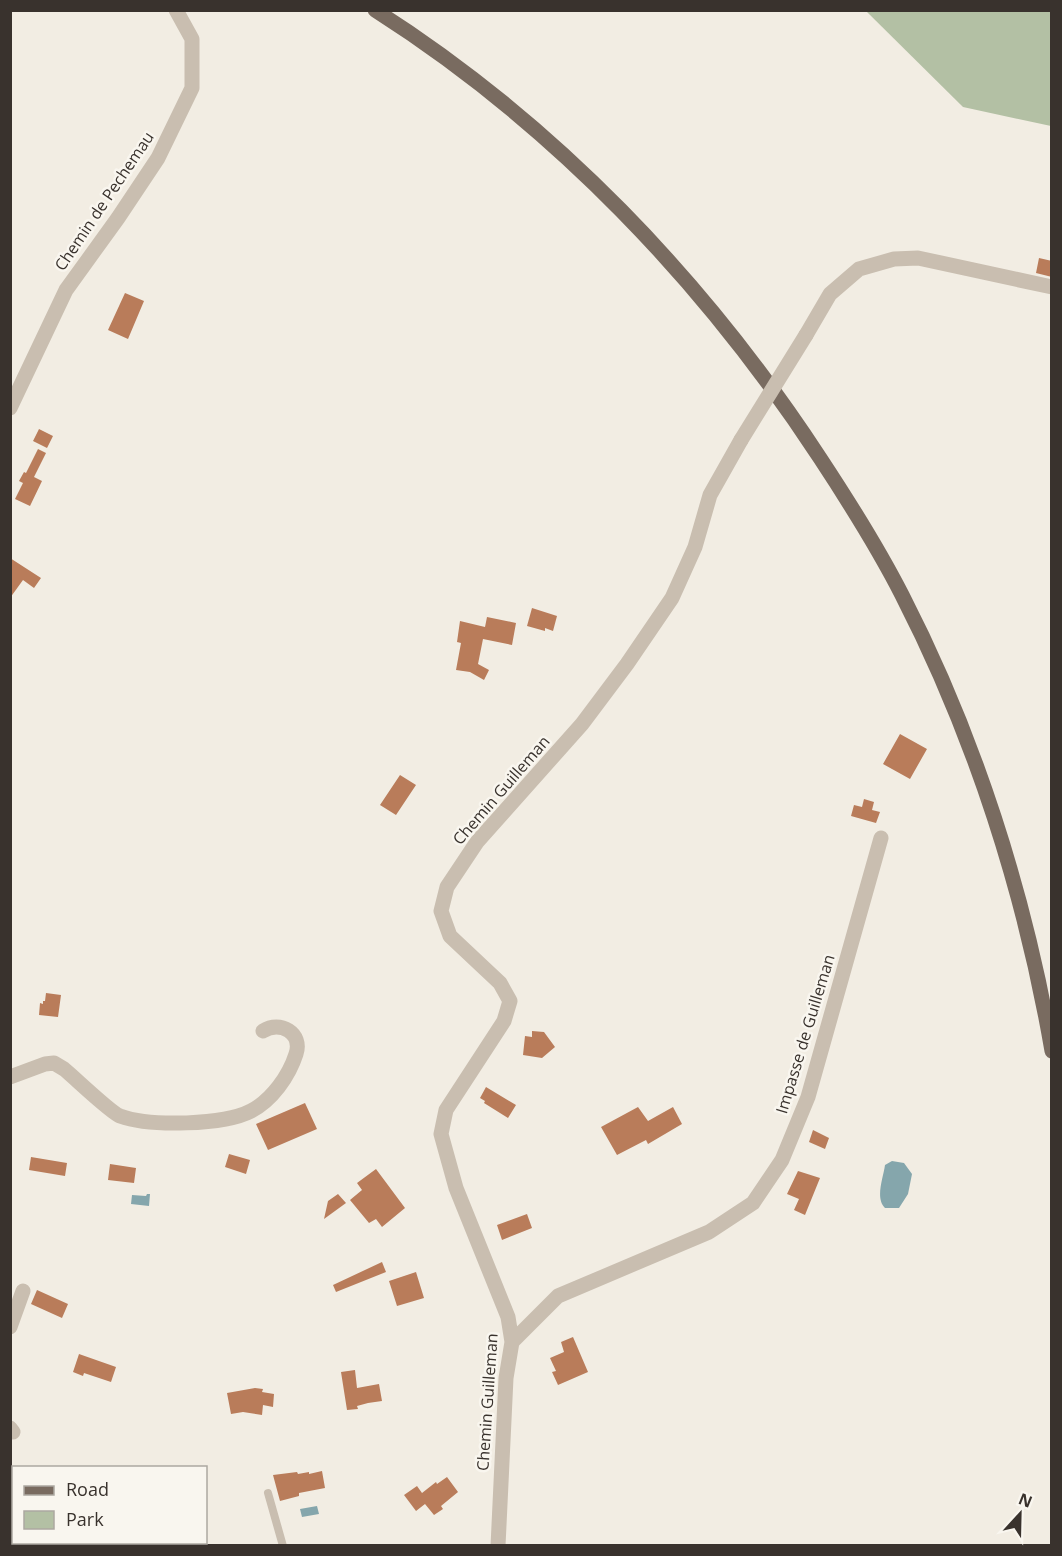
<svg xmlns="http://www.w3.org/2000/svg" width="1062" height="1556" font-family="'Open Sans',sans-serif">
  <style>
    .green { fill: #b3c0a4 }
    .water { fill: #85a6ac }
    .building { fill: #b97c5a }
    .lines { fill: none; stroke-linecap: round; stroke-linejoin: round }
    .service { stroke: #c9beb0; stroke-width: 8 }
    .minor { stroke: #c9beb0; stroke-width: 15 }
    .primary { stroke: #796b60; stroke-width: 15 }
    .minor-bridge { stroke: #c9beb0; stroke-width: 15 }
    .labels { text-anchor: middle; stroke-width: 5; stroke-linejoin: round; paint-order: stroke }
    .street-label { font-size: 16px; fill: #39322d; stroke: #f9f6ef }
  </style>
  <rect width="100%" height="100%" fill="#f2ede3"/>
  <!-- green -->
  <path class="green" d="M 866,11 L 1051,11 L 1051,126 L 963,107 Z"/>
  <!-- water -->
  <path class="water" d="M 892,1161 L 904,1163 L 912,1174 L 908,1194 L 899,1208 L 885,1208 C 875,1198 883,1179 885,1165 Z
    M 147,1194 L 150,1194 L 149,1206 L 131,1204 L 132,1195 L 146,1196 Z
    M 317,1506 L 319,1514 L 302,1517 L 300,1509 Z"/>
  <!-- building -->
  <path class="building" d="M 1039,258 L 1052,261 L 1052,277 L 1036,273 Z
    M 125,293 L 144,301 L 128,339 L 108,330 Z
    M 39,429 L 53,436 L 47,448 L 33,441 Z
    M 38,449 L 46,453 L 34,477 L 42,481 L 30,506 L 15,499 L 23,483 L 19,481 L 24,472 L 26,473 Z
    M 10,558 L 41,578 L 34,588 L 23,580 L 10,598 Z
    M 532,608 L 557,616 L 553,631 L 545,628 L 545,631 L 527,626 Z
    M 487,617 L 516,623 L 512,645 L 483,639 L 478,664 L 489,670 L 484,680 L 470,672 L 456,670 L 461,643 L 457,642 L 460,621 L 485,627 Z
    M 900,734 L 927,749 L 910,779 L 883,764 Z
    M 400,775 L 416,785 L 396,815 L 380,805 Z
    M 864,799 L 874,802 L 872,810 L 880,812 L 876,823 L 851,816 L 854,805 L 862,807 Z
    M 46,993 L 61,995 L 58,1017 L 39,1015 L 40,1003 L 43,1004 L 43,1001 L 45,1001 Z
    M 532,1031 L 544,1032 L 555,1047 L 542,1058 L 523,1055 L 525,1036 L 532,1037 Z
    M 486,1087 L 516,1105 L 508,1118 L 484,1103 L 485,1101 L 480,1098 Z
    M 305,1103 L 317,1129 L 268,1150 L 256,1124 Z
    M 638,1107 L 648,1121 L 673,1107 L 682,1124 L 648,1144 L 646,1140 L 617,1155 L 601,1127 Z
    M 813,1130 L 829,1138 L 825,1149 L 809,1142 Z
    M 229,1154 L 250,1160 L 246,1174 L 225,1167 Z
    M 31,1157 L 67,1163 L 65,1176 L 29,1170 Z
    M 110,1164 L 136,1168 L 134,1183 L 108,1180 Z
    M 376,1169 L 405,1208 L 382,1227 L 376,1219 L 369,1223 L 350,1200 L 362,1190 L 357,1183 Z
    M 798,1171 L 820,1178 L 805,1215 L 794,1210 L 799,1199 L 787,1194 Z
    M 338,1194 L 346,1203 L 324,1219 L 328,1201 Z
    M 527,1214 L 532,1228 L 502,1240 L 497,1225 Z
    M 382,1262 L 386,1272 L 336,1292 L 333,1285 Z
    M 416,1272 L 424,1298 L 397,1306 L 389,1281 Z
    M 37,1290 L 68,1304 L 62,1318 L 31,1304 Z
    M 573,1337 L 588,1372 L 558,1385 L 552,1372 L 556,1371 L 550,1358 L 564,1352 L 561,1342 Z
    M 79,1354 L 116,1367 L 111,1382 L 84,1373 L 83,1376 L 73,1372 Z
    M 355,1370 L 357,1388 L 379,1384 L 382,1401 L 368,1403 L 357,1406 L 358,1409 L 347,1410 L 341,1372 Z
    M 255,1388 L 263,1389 L 262,1392 L 274,1394 L 273,1407 L 263,1405 L 262,1415 L 243,1412 L 231,1414 L 227,1393 Z
    M 322,1471 L 325,1488 L 299,1493 L 299,1496 L 280,1501 L 273,1475 L 297,1472 L 298,1474 L 309,1472 L 309,1474 Z
    M 447,1477 L 458,1492 L 441,1506 L 443,1509 L 434,1515 L 425,1504 L 416,1511 L 404,1495 L 417,1486 L 422,1493 L 436,1482 L 437,1484 Z"/>
  <g class="lines">
    <!-- service -->
    <path class="service" d="M 268,1493 L 283,1546"/>
    <!-- minor -->
    <path class="minor" d="M 806,335 L 830,294 L 859,269 L 894,259 L 918,258 L 1052,287
      M 10,408 L 66,290 L 118,218 L 158,158 L 192,88 L 192,39 L 176,10
      M 10,1077 L 45,1064 L 54,1063 L 64,1069 C 75,1078 110,1112 120,1116 C 150,1127 224,1125 251,1111 C 272,1100 289,1076 296,1054 C 303,1033 280,1020 263,1031
      M 10,1327 L 23,1291
      M 512,1342 L 558,1296 L 709,1232 L 753,1203 L 782,1160 L 808,1097 L 881,838
      M 10,1428 L 13,1432
      M 10,1514 L 14,1513
      M 498,1546 L 506,1378 L 512,1342 L 508,1317 L 456,1188 L 441,1134 L 446,1110 L 504,1021 L 510,1001 L 500,983 L 450,936 L 441,911 L 447,887 L 477,842 L 582,724 L 627,664 L 672,598 L 695,547 L 710,495 L 741,440"/>
    <!-- primary -->
    <path class="primary" d="M 375,10 C 554,124 704,281 820,458 C 849,502 878,548 902,595 C 975,737 1025,894 1052,1051"/>
    <!-- minor-bridge -->
    <path class="minor-bridge" d="M 741,440 L 806,335"/>
  </g>
  <g class="labels">
    <!-- street labels -->
    <g class="street-label">
      <text transform="translate(104 201) rotate(-56)" y="6">Chemin de Pechemau</text>
      <text transform="translate(501 790) rotate(-49)" y="6">Chemin Guilleman</text>
      <text transform="translate(805 1034) rotate(-73)" y="6">Impasse de Guilleman</text>
      <text transform="translate(487 1402) rotate(-86)" y="6">Chemin Guilleman</text>
    </g>
  </g>
  <!-- border -->
  <rect width="1062" height="1556" fill="none" stroke="#39322d" stroke-width="24"/>
  <!-- legend -->
  <rect x="12" y="1466" width="195" height="78" fill="#f9f6ef" stroke="#aca8a1" stroke-width="1.5"/>
  <rect x="24" y="1486" width="30" height="9" fill="#796b60" stroke="#aca8a1" stroke-width="1.5"/>
  <text x="66" y="1496" font-size="18" fill="#39322d">Road</text>
  <rect x="24" y="1511" width="30" height="18" fill="#b3c0a4" stroke="#aca8a1" stroke-width="1.5"/>
  <text x="66" y="1526" font-size="18" fill="#39322d">Park</text>
  <!-- north arrow -->
  <g transform="translate(1020 1514) rotate(22)" stroke="#f9f6ef" stroke-width="4.5" paint-order="stroke">
  <path d="M0-4.5L10 22L0 15L-10 22Z" fill="#39322d"/>
  <text y="-9" font-size="16" font-weight="bold" text-anchor="middle" fill="#39322d">N</text>
  </g>
</svg>
